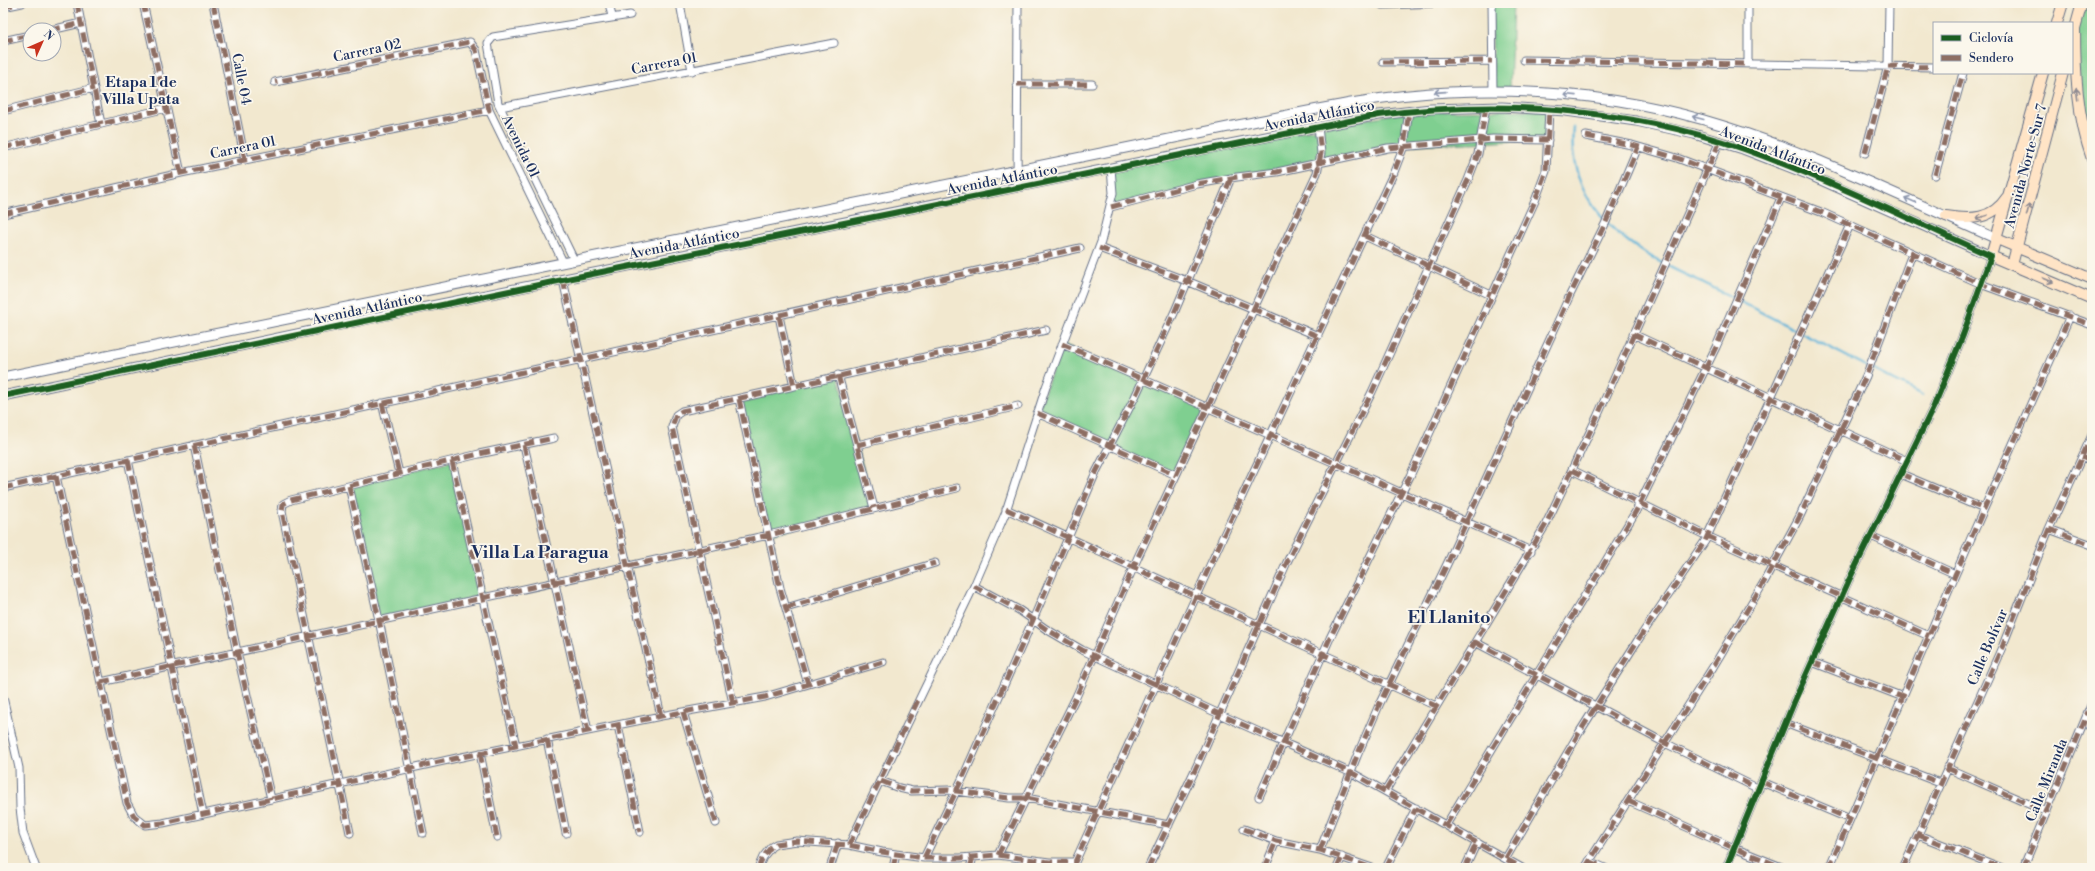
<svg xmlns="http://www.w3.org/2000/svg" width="2095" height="871" font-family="'Libre Bodoni',serif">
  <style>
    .green { fill: #7fcf90; stroke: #4d7f77 }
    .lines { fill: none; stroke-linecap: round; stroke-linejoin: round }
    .stream { stroke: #5bb2d8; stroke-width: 2.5 }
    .minor-casing { stroke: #667086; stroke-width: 9 }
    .tertiary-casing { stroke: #667086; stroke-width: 11 }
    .secondary-casing { stroke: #667086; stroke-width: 12 }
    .minor { stroke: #fff; stroke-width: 7 }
    .tertiary { stroke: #fff; stroke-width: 9 }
    .secondary { stroke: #ffe4c6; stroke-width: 10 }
    .quiet { stroke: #8d6e63; stroke-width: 5; stroke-dasharray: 10 5; stroke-linecap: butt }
    .cycleway-casing { stroke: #fbf7ec; stroke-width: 8 }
    .cycleway { stroke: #1b5e20; stroke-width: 6 }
    .oneway { stroke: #8d97ae }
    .oneway2 { stroke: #8d8a92 }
    .labels { text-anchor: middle; stroke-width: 3.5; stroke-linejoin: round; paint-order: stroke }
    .street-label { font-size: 14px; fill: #1b2f5e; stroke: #fbf7ec }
    .neighbourhood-label { font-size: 15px; font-weight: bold; fill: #1b2f5e; stroke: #fbf7ec }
    .district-label { font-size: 18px; font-weight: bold; fill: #1b2f5e; stroke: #fbf7ec }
  </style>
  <rect width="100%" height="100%" fill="#fbf7ec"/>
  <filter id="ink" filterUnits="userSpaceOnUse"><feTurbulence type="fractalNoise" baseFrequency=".025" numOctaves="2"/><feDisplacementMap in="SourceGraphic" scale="8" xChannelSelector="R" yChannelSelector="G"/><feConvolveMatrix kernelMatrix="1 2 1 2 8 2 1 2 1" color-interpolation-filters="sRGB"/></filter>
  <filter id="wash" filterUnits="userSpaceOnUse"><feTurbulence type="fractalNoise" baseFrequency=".012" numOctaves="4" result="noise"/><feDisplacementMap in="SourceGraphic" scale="16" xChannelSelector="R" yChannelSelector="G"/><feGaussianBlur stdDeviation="0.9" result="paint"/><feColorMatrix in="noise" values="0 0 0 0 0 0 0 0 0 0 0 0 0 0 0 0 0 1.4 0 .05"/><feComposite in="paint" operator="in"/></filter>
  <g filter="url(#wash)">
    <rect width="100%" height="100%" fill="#f2e8cf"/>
    <!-- green -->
    <path class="green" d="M 1492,3 L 1513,3 L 1510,91 L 1493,91 Z
      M 2082,3 L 2092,3 L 2092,159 L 2084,130 L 2075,27 Z
      M 1549,110 L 1548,140 L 1413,145 L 1237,177 L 1111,207 L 1111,168 L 1409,111 Z
      M 1062,344 L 1207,408 L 1176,475 L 1037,413 Z
      M 838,375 L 874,508 L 769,535 L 739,399 Z
      M 452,461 L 484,597 L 379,620 L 349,486 Z"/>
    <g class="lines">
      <!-- stream -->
      <path class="stream" d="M 1573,127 C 1565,210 1635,254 1702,282 L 1922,395"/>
    </g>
  </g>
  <g filter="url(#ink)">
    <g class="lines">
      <defs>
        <path id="minor" d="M 77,3 L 101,124
          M 143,3 L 181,173
          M 213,3 L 245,160
          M 609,3 L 612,17
          M 680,3 L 692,71
          M 1492,3 L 1493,91
          M 1748,3 L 1748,64
          M 1382,5 L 1443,3
          M 3,7 L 22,3
          M 51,30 L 81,23
          M 3,41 L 30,35
          M 1524,60 L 1934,67
          M 1383,62 L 1492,61
          M 275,82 L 470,42 L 476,50 L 489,110 L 563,262
          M 1017,84 L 1092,84
          M 500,107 L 834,43
          M 3,111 L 94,88
          M 1586,136 L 1632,145 L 1677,158 L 1821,212 L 1986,286 L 2092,325
          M 3,148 L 167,108
          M 1865,153 L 1888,66 L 1889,3
          M 1935,175 L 1963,73
          M 1017,188 L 1018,3
          M 1111,207 L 1197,184 L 1237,177 L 1277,172 L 1388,148 L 1493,139 L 1548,140
          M 3,214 L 181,173 L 489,110
          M 1365,236 L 1491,295
          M 1099,248 L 1187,281 L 1318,336
          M 574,260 L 498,103 L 488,43 L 493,37 L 499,36 L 630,15
          M 563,280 L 661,716
          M 779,316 L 794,386
          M 1633,334 L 1907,461
          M 1062,344 L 1337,464 L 1531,551
          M 838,375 L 874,508
          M 739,399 L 780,588 L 808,684
          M 382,403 L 399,473
          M 1037,413 L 1176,475
          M 194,445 L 237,652 L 271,799
          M 524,445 L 588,731
          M 857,445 L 1018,406
          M 2082,457 L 2092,462
          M 128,460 L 203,814
          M 452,461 L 516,746
          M 1572,470 L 1707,536 L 1929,636
          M 1901,474 L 1984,509
          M 56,476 L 127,803 L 134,816 L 145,825 L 163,823 L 457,758 L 661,716 L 765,697 L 883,662
          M 349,486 L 379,620 L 423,833
          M 3,488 L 1080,248
          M 1006,509 L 1436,706
          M 2049,529 L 2092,545
          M 1871,536 L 1955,574
          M 974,586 L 1019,610 L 1046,629 L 1082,650 L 1230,719 L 1354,774 L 1522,868
          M 786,608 L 935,563
          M 1475,642 L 1665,743 L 1759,789
          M 1812,662 L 1903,697
          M 101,682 L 769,535 L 957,488
          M 3,697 L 19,768 L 20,808 L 23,833 L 36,868
          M 733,703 L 672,427 L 676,415 L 682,411 L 1046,330
          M 683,712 L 716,823
          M 1785,723 L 1940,783
          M 618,725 L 640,832
          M 547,739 L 566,833
          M 480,753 L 497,837
          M 1947,768 L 2047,812
          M 881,781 L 899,788 L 912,791 L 948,790 L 1009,798 L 1026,798 L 1169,825
          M 1762,782 L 1850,819
          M 1386,790 L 1545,526 L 1597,417 L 1720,141
          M 1259,797 L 1330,638 L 1410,476 L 1535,201 L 1546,171 L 1549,110
          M 1628,801 L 1734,848 L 1784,868
          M 1446,825 L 1636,511 L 1716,347 L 1781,198
          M 1244,829 L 1276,841 L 1320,850 L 1372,868
          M 350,833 L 282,511 L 283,504 L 291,500 L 479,454 L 554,438
          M 1918,835 L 2002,868
          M 849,845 L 974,586 L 1005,514 L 1046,387 L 1101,242 L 1113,193 L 1111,168
          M 1320,850 L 1357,756 L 1380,703 L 1449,560 L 1570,295 L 1606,222 L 1638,147
          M 998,855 L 1076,697 L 1138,557 L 1317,173 L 1321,153 L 1318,127
          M 924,858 L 964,775 L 1033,620 L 1096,472 L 1135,397 L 1175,311 L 1231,178
          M 1506,858 L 1579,733 L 1638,640 L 1705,541 L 1850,225
          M 1589,861 L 1605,868
          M 758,868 L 763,857 L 771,847 L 776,844 L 797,841 L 849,845 L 882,852 L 924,858 L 960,858 L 998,855 L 1049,862 L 1075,862 L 1222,539 L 1394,172 L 1404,146 L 1409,111
          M 830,868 L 838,843
          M 893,868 L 896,854
          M 970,868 L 973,857
          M 1148,868 L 1195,770 L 1287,562 L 1372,392 L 1468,180 L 1478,154 L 1486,107
          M 1265,868 L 1276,841
          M 1337,868 L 1342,857
          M 1386,868 L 1416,808
          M 1465,868 L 1477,842
          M 1585,868 L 1713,667 L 1764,582 L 1800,516 L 1866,376 L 1912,254
          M 1726,868 L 1794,702 L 1849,580 L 1934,406 L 1963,335 L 1991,256
          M 1829,868 L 1971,538 L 2070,316
          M 1903,868 L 2003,645 L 2049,529 L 2092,435
          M 2023,868 L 2092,703"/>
        <path id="tertiary" d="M 3,377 L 1238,125 C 1308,111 1377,95 1449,92 C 1534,88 1621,96 1704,120 C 1805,149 1901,197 1997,239
          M 3,396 L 382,316 L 1225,145 L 1379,115 L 1431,109 L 1502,107 L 1566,111 L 1636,121 L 1694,134 L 1743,149 L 1805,173 L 1991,256"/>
        <path id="secondary" d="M 2057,23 L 2063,3
          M 2075,27 C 2075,72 2077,116 2092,159
          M 2074,32 L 2082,3
          M 2043,73 L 1991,256 L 2092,299
          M 1946,216 C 1971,220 1992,220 2007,197
          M 1997,239 L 2092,279
          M 2012,265 L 2063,73"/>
      </defs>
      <!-- minor casing -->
      <use href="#minor" class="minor-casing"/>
      <!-- tertiary casing -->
      <use href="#tertiary" class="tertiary-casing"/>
      <!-- secondary casing -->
      <use href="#secondary" class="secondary-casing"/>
      <!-- minor -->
      <use href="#minor" class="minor"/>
      <!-- tertiary -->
      <use href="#tertiary" class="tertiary"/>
      <!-- secondary -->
      <use href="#secondary" class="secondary"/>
      <!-- quiet -->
      <path class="quiet" d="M 77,3 L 101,124
        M 143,3 L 181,173
        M 213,3 L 245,160
        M 1382,5 L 1443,3
        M 3,7 L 22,3
        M 51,30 L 81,23
        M 3,41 L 30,35
        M 1524,60 L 1748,64
        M 1383,62 L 1492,61
        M 1017,84 L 1092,84
        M 3,111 L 94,88
        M 1586,136 L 1632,145 L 1677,158 L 1821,212 L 1986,286 L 2092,325
        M 3,148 L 167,108
        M 1865,153 L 1888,66 L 1934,67
        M 1935,175 L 1963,73
        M 1111,207 L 1197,184 L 1237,177 L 1277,172 L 1388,148 L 1493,139 L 1548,140
        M 3,214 L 181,173 L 489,110 L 476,50 L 470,42 L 275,82
        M 1365,236 L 1491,295
        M 1099,248 L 1187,281 L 1318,336
        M 563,280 L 661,716
        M 779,316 L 794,386
        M 1633,334 L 1907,461
        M 1062,344 L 1337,464 L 1531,551
        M 838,375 L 874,508
        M 739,399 L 780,588 L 808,684
        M 382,403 L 399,473
        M 1037,413 L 1176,475
        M 194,445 L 237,652 L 271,799
        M 524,445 L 588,731
        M 857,445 L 1018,406
        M 2082,457 L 2092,462
        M 128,460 L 203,814
        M 452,461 L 516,746
        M 1572,470 L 1707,536 L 1929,636
        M 1901,474 L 1984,509
        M 56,476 L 127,803 L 134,816 L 145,825 L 163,823 L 457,758 L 661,716 L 765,697 L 883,662
        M 349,486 L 379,620 L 423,833
        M 3,488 L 1080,248
        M 1006,509 L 1436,706
        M 2049,529 L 2092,545
        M 1871,536 L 1955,574
        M 974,586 L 1019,610 L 1046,629 L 1082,650 L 1230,719 L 1354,774 L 1522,868
        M 786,608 L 935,563
        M 1475,642 L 1665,743 L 1759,789
        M 1812,662 L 1903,697
        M 101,682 L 769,535 L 957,488
        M 733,703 L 672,427 L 676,415 L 682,411 L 1046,330
        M 683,712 L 716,823
        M 1785,723 L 1940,783
        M 618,725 L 640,832
        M 547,739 L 566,833
        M 480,753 L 497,837
        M 1947,768 L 2047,812
        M 881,781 L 899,788 L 912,791 L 948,790 L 1009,798 L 1026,798 L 1169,825
        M 1762,782 L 1850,819
        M 1386,790 L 1545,526 L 1597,417 L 1720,141
        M 1259,797 L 1330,638 L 1410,476 L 1535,201 L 1546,171 L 1549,110
        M 1628,801 L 1734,848 L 1784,868
        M 1446,825 L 1636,511 L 1716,347 L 1781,198
        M 1244,829 L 1276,841 L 1320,850 L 1372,868
        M 350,833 L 282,511 L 283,504 L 291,500 L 479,454 L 554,438
        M 1918,835 L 2002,868
        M 849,845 L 920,696
        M 1320,850 L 1357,756 L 1380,703 L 1449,560 L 1570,295 L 1606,222 L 1638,147
        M 998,855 L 1076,697 L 1138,557 L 1317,173 L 1321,153 L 1318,127
        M 924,858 L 964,775 L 1033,620 L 1096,472 L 1135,397 L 1175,311 L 1231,178
        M 1506,858 L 1579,733 L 1638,640 L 1705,541 L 1850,225
        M 1589,861 L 1605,868
        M 758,868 L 763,857 L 771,847 L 776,844 L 797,841 L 849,845 L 882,852 L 924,858 L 960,858 L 998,855 L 1049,862 L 1075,862 L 1222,539 L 1394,172 L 1404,146 L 1409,111
        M 830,868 L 838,843
        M 893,868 L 896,854
        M 970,868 L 973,857
        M 1148,868 L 1195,770 L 1287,562 L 1372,392 L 1468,180 L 1478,154 L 1486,107
        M 1265,868 L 1276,841
        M 1337,868 L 1342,857
        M 1386,868 L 1416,808
        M 1465,868 L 1477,842
        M 1585,868 L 1713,667 L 1764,582 L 1800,516 L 1866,376 L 1912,254
        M 1829,868 L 1971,538 L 2070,316
        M 1903,868 L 2003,645 L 2049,529 L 2092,435
        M 2023,868 L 2092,703"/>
      <defs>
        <path id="cycleway" d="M 3,396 L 582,276 L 1379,115 C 1500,99 1628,108 1744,149 C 1828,179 1909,219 1991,256 L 1963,335 L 1934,406 L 1849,580 L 1794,702 L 1726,868"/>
      </defs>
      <!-- cycleway casing -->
      <use href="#cycleway" class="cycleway-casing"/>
      <!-- cycleway -->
      <use href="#cycleway" class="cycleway"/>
    </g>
    <!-- one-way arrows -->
    <defs><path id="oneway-shaft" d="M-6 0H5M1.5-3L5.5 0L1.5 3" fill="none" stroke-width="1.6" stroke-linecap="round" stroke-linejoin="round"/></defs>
    <g class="oneway">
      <use href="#oneway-shaft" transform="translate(1440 92) rotate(176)"/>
      <use href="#oneway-shaft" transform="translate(1570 95) rotate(-174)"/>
      <use href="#oneway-shaft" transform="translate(1698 118) rotate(-165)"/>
      <use href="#oneway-shaft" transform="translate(1910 200) rotate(-156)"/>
    </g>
    <g class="oneway2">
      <use href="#oneway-shaft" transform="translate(2077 94) rotate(-97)"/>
      <use href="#oneway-shaft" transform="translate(2028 210) rotate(-75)"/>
      <use href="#oneway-shaft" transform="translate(1982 217) rotate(162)"/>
      <use href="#oneway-shaft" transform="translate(2048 280) rotate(23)"/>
    </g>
  </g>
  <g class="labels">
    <!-- street labels -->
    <g class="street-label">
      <text transform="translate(367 50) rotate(-12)" y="5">Carrera 02</text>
      <text transform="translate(664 63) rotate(-11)" y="5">Carrera 01</text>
      <text transform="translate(242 79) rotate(79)" y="5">Calle 04</text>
      <text transform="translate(1319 115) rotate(-11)" y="5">Avenida Atlántico</text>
      <text transform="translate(521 146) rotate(64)" y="5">Avenida 01</text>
      <text transform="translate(243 147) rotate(-12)" y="5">Carrera 01</text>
      <text transform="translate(1773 150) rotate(21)" y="5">Avenida Atlántico</text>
      <text transform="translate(2025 166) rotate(-75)" y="5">Avenida Norte-Sur 7</text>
      <text transform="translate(1002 179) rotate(-11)" y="5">Avenida Atlántico</text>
      <text transform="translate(684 243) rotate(-11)" y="5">Avenida Atlántico</text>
      <text transform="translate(367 308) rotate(-12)" y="5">Avenida Atlántico</text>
      <text transform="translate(1987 647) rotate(-67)" y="5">Calle Bolívar</text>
      <text transform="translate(2046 780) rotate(-68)" y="5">Calle Miranda</text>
    </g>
    <!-- neighbourhood labels -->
    <g class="neighbourhood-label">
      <text x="141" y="87">Etapa 1 de<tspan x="141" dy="17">Villa Upata</tspan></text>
    </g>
    <!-- district labels -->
    <g class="district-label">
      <text x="540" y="558">Villa La Paragua</text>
      <text x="1449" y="623">El Llanito</text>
    </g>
  </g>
  <!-- margin -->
  <rect width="2095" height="871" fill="none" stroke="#fbf7ec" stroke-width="16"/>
  <!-- legend -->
  <rect x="1933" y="22" width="140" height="52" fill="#fbf7ec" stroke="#a1a7b3"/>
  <rect x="1941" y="35" width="20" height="6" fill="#1b5e20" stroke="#a1a7b3"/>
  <text x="1969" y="42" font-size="12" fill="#1b2f5e">Ciclovía</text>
  <rect x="1941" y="55" width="20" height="6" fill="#8d6e63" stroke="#a1a7b3"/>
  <text x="1969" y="62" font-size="12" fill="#1b2f5e">Sendero</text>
  <!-- north arrow -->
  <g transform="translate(42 42) rotate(45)"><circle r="19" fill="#fbf7ec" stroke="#a1a7b3"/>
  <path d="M0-3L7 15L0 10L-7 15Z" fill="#c8321e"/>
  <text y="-6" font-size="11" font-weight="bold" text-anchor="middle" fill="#1b2f5e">N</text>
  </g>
</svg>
